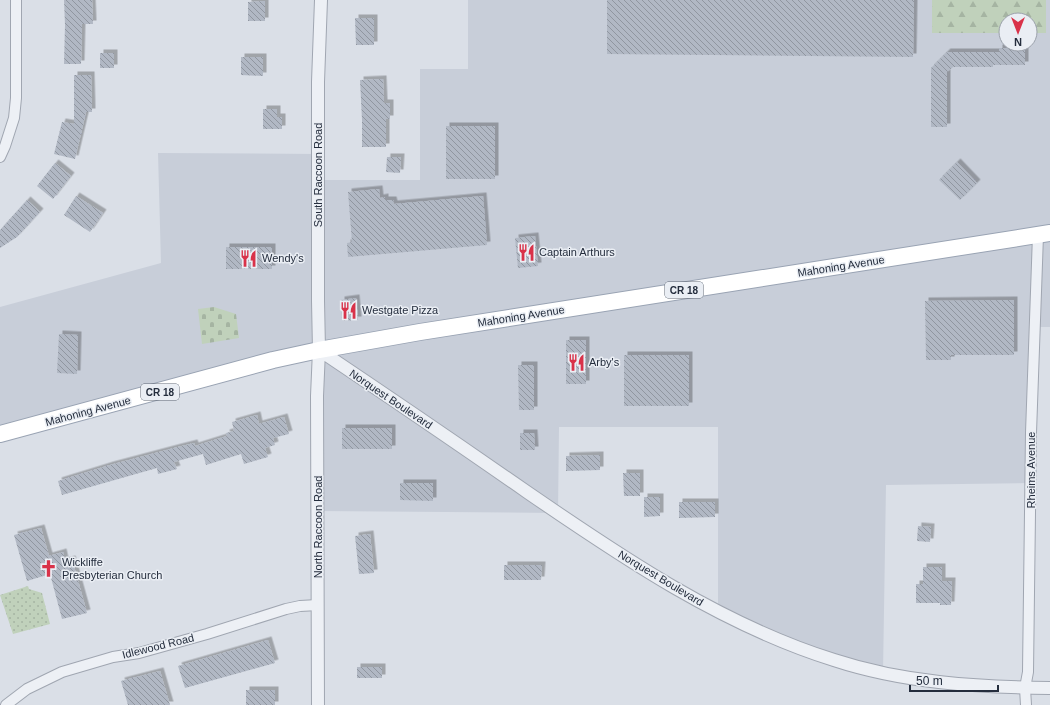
<svg xmlns="http://www.w3.org/2000/svg" width="1050" height="705" font-family="Helvetica,sans-serif">
  <style>
    .built { fill: #c8ced9 }
    .forest { fill: url(#forest-firs) }
    .cemetery { fill: url(#cemetery-stones) }
    .park { fill: url(#park-dots) }
    .building { fill: url(#building-back-hatch); filter: url(#shadow) }
    .lines { fill: none; stroke-linecap: round; stroke-linejoin: round }
    .minor-casing { stroke: #a0a6b1; stroke-width: 12 }
    .tertiary-casing { stroke: #a0a6b1; stroke-width: 14 }
    .primary-casing { stroke: #99a3b3; stroke-width: 18 }
    .minor { stroke: #edf0f5; stroke-width: 10 }
    .tertiary { stroke: #edf0f5; stroke-width: 12 }
    .primary { stroke: #fff; stroke-width: 16 }
    .labels { text-anchor: middle; stroke-width: 3; stroke-linejoin: round; paint-order: stroke }
    .shield { fill: #eaeef4; stroke: #5f6774; stroke-width: 1 }
    .shield-label { font-size: 10px; font-weight: bold; fill: #242d3d }
    .street-label { font-size: 11px; fill: #242d3d; stroke: #eaeef4 }
    .poi-label { font-size: 11px; fill: #242d3d; stroke: #eaeef4; text-anchor: start }
  </style>
  <defs>
    <pattern id="forest-firs" width="22" height="20" patternUnits="userSpaceOnUse"><rect width="22" height="20" fill="#c0d1bb"/><path d="M5 1l3.5 6h-7zM16 11l3.5 6h-7z" fill="#a5b4a2"/></pattern>
    <pattern id="cemetery-stones" width="16" height="16" patternUnits="userSpaceOnUse"><rect width="16" height="16" fill="#c0d1bb"/><path d="M2 7V4a2 2 0 0 1 4 0v3zM10 15v-3a2 2 0 0 1 4 0v3z" fill="#a5b4a2"/></pattern>
    <pattern id="park-dots" width="8" height="8" patternUnits="userSpaceOnUse"><rect width="8" height="8" fill="#c0d1bb"/><path d="M2 2h.1M6 6h.1" fill="none" stroke="#a5b4a2" stroke-width="1.8" stroke-linecap="round"/></pattern>
    <pattern id="building-back-hatch" width="6" height="6" patternUnits="userSpaceOnUse"><rect width="6" height="6" fill="#b1b8c4"/><path d="M-1 5l2 2M0 0l6 6M5-1l2 2" fill="none" stroke="#9096a0"/></pattern>
    <filter id="shadow"><feDropShadow dx="3.5" dy="-3.5" stdDeviation="0" flood-color="#0004"/></filter>
  </defs>
  <rect width="100%" height="100%" fill="#dadfe7"/>
  <!-- built -->
  <path class="built" d="M 468,0 L 932,0 L 932,33 L 1006,33 L 1006,44 L 1030,44 L 1030,33 L 1045,33 L 1046,0 L 1050,0 L 1050,327 L 1035,327 L 1032,483 L 886,485 L 883,673 L 718,612 L 718,427 L 559,427 L 558,513 L 317,511 L 319,350 L 0,434 L 0,307 L 161,263 L 158,153 L 318,154 L 318,180 L 420,180 L 420,69 L 468,69 Z"/>
  <!-- forest -->
  <path class="forest" d="M 932,0 L 1046,0 L 1046,33 L 1030,33 L 1030,20 L 1006,20 L 1006,33 L 932,33 Z"/>
  <!-- cemetery -->
  <path class="cemetery" d="M 214,307 L 236,314 L 239,338 L 202,344 L 198,309 Z"/>
  <!-- park -->
  <path class="park" d="M 28,586 L 29,589 L 42,593 L 50,624 L 13,634 L 0,595 Z"/>
  <!-- building -->
  <path class="building" d="M 64,0 L 92,0 L 93,24 L 82,24 L 81,64 L 64,64 L 65,25 Z
    M 607,0 L 914,0 L 913,57 L 607,54 Z
    M 265,1 L 265,21 L 248,21 L 248,2 Z
    M 355,18 L 374,18 L 374,45 L 356,45 Z
    M 999,48 L 1025,48 L 1025,65 L 993,65 L 993,67 L 953,67 L 947,72 L 947,127 L 931,127 L 931,68 L 947,52 L 999,52 Z
    M 100,53 L 114,53 L 114,68 L 100,68 Z
    M 241,57 L 263,57 L 263,76 L 241,75 Z
    M 74,75 L 91,75 L 92,112 L 86,112 L 75,159 L 54,154 L 62,122 L 74,124 Z
    M 383,79 L 384,103 L 390,103 L 390,119 L 386,119 L 386,147 L 362,147 L 362,120 L 360,80 Z
    M 263,109 L 277,109 L 277,117 L 282,117 L 282,129 L 263,129 Z
    M 446,126 L 495,126 L 495,179 L 446,179 Z
    M 387,157 L 401,157 L 400,173 L 386,172 Z
    M 957,162 L 977,183 L 960,200 L 939,180 Z
    M 55,163 L 71,176 L 53,199 L 37,186 Z
    M 379,189 L 380,198 L 385,197 L 385,200 L 393,200 L 394,204 L 483,196 L 487,245 L 348,257 L 347,243 L 352,242 L 348,192 Z
    M 76,196 L 103,213 L 90,232 L 64,215 Z
    M 27,200 L 40,212 L 17,237 L 0,248 L 0,230 Z
    M 535,236 L 538,266 L 518,268 L 515,238 Z
    M 226,247 L 272,247 L 272,269 L 226,269 Z
    M 356,298 L 358,320 L 342,321 L 341,300 Z
    M 1014,300 L 1014,355 L 951,355 L 951,360 L 926,360 L 925,301 Z
    M 59,334 L 78,335 L 77,374 L 57,373 Z
    M 566,340 L 586,340 L 586,384 L 566,384 Z
    M 624,355 L 689,355 L 689,406 L 624,406 Z
    M 518,365 L 534,365 L 534,410 L 519,410 Z
    M 257,415 L 259,424 L 284,417 L 289,434 L 273,438 L 275,445 L 265,448 L 268,457 L 244,464 L 241,454 L 206,465 L 203,454 L 174,462 L 177,469 L 158,474 L 157,468 L 62,495 L 58,481 L 110,465 L 178,447 L 194,443 L 195,446 L 227,436 L 226,433 L 234,431 L 232,422 Z
    M 342,428 L 392,428 L 392,449 L 342,449 Z
    M 520,433 L 534,433 L 535,450 L 520,450 Z
    M 600,455 L 600,470 L 566,471 L 566,456 Z
    M 623,473 L 640,473 L 640,496 L 624,496 Z
    M 400,483 L 433,483 L 433,501 L 400,500 Z
    M 644,497 L 660,497 L 660,516 L 644,517 Z
    M 679,502 L 715,502 L 715,517 L 679,518 Z
    M 918,526 L 931,527 L 930,542 L 917,541 Z
    M 41,528 L 49,556 L 63,552 L 65,561 L 72,559 L 87,613 L 62,619 L 50,574 L 27,581 L 14,535 Z
    M 370,534 L 374,573 L 359,574 L 355,536 Z
    M 504,565 L 542,565 L 541,580 L 504,580 Z
    M 923,567 L 942,567 L 942,581 L 952,581 L 951,605 L 940,605 L 940,603 L 916,603 L 916,584 L 923,584 Z
    M 268,640 L 275,663 L 185,688 L 178,666 Z
    M 357,667 L 382,667 L 382,678 L 357,678 Z
    M 160,671 L 170,705 L 128,705 L 121,681 Z
    M 246,690 L 275,690 L 275,705 L 246,705 Z"/>
  <g class="lines">
    <defs>
      <path id="minor" d="M 0,157 L 5,146 L 14,118 L 16,98 L 16,0
        M 6,705 L 27,689 L 62,672 L 113,657 L 139,653 L 207,634 L 286,609 L 300,606 L 318,605
        M 1026,705 L 1025,688 L 1028,672 L 1031,433 L 1038,235"/>
      <path id="tertiary" d="M 319,350 C 389,397 458,444 527,492 C 623,558 722,625 834,660 C 904,683 977,687 1050,688
        M 318,705 L 317,396 L 319,350 L 318,301 L 318,82 L 321,0"/>
      <path id="primary" d="M 0,434 L 273,360 L 319,350 L 420,332 L 1050,233"/>
    </defs>
    <!-- minor casing -->
    <use href="#minor" class="minor-casing"/>
    <!-- tertiary casing -->
    <use href="#tertiary" class="tertiary-casing"/>
    <!-- primary casing -->
    <use href="#primary" class="primary-casing"/>
    <!-- minor -->
    <use href="#minor" class="minor"/>
    <!-- tertiary -->
    <use href="#tertiary" class="tertiary"/>
    <!-- primary -->
    <use href="#primary" class="primary"/>
  </g>
  <!-- icons -->
  <defs>
    <symbol id="restaurant-bare" viewBox="-9 -9 18 18"><path d="M-5-6h1v4h1v-4h1v4h1v-4h1v5L-1.5 .5V6h-2V.5L-5-1ZM5-6V6H3V1.5H1.5Q1.5-4 5-6Z" fill="#d93249" stroke="#eaeef4" stroke-width="2.5" paint-order="stroke"/></symbol>
    <symbol id="church-bare" viewBox="-9 -9 18 18"><path d="M-1.2-6h2.4v3.5h3.3v2.4h-3.3V6h-2.4V-.1h-3.3v-2.4h3.3Z" fill="#d93249" stroke="#eaeef4" stroke-width="2.5" paint-order="stroke"/></symbol>
  </defs>
  <g fill-rule="evenodd">
    <use href="#restaurant-bare" x="514" y="240" width="25" height="25"/>
    <use href="#restaurant-bare" x="236" y="246" width="25" height="25"/>
    <use href="#restaurant-bare" x="336" y="298" width="25" height="25"/>
    <use href="#restaurant-bare" x="564" y="350" width="25" height="25"/>
    <use href="#church-bare" x="36" y="556" width="25" height="25"/>
  </g>
  <g class="labels">
    <!-- shield labels -->
    <g class="shield">
      <rect x="665" y="282" width="38" height="16" rx="3"/>
      <rect x="141" y="384" width="38" height="16" rx="3"/>
    </g>
    <g class="shield-label">
      <text x="684" y="294">CR 18</text>
      <text x="160" y="396">CR 18</text>
    </g>
    <!-- street labels -->
    <g class="street-label">
      <text transform="translate(318 175) rotate(-90)" y="4">South Raccoon Road</text>
      <text transform="translate(841 266) rotate(-9)" y="4">Mahoning Avenue</text>
      <text transform="translate(521 316) rotate(-9)" y="4">Mahoning Avenue</text>
      <text transform="translate(391 399) rotate(34)" y="4">Norquest Boulevard</text>
      <text transform="translate(88 411) rotate(-15)" y="4">Mahoning Avenue</text>
      <text transform="translate(1031 470) rotate(-90)" y="4">Rheims Avenue</text>
      <text transform="translate(318 527) rotate(-90)" y="4">North Raccoon Road</text>
      <text transform="translate(661 578) rotate(31)" y="4">Norquest Boulevard</text>
      <text transform="translate(158 646) rotate(-14)" y="4">Idlewood Road</text>
    </g>
    <!-- poi labels -->
    <g class="poi-label">
      <text x="539" y="256">Captain Arthurs</text>
      <text x="262" y="262">Wendy's</text>
      <text x="362" y="314">Westgate Pizza</text>
      <text x="589" y="366">Arby's</text>
      <text x="62" y="566">Wickliffe<tspan x="62" dy="13">Presbyterian Church</tspan></text>
    </g>
  </g>
  <!-- north arrow -->
  <g transform="translate(1018 32) rotate(180)"><circle r="19" fill="#eaeef4" stroke="#9ba1ab"/>
  <path d="M0-3L7 15L0 10L-7 15Z" fill="#d93249"/>
  <text y="-6" font-size="11" font-weight="bold" text-anchor="middle" fill="#242d3d">N</text>
  </g>
  <!-- scale -->
  <path d="M910 685v6h88v-6" fill="none" stroke="#242d3d" stroke-width="2"/>
  <text x="916" y="685" font-size="12" fill="#242d3d" stroke="#eaeef4" stroke-width="3" paint-order="stroke">50 m</text>
</svg>
